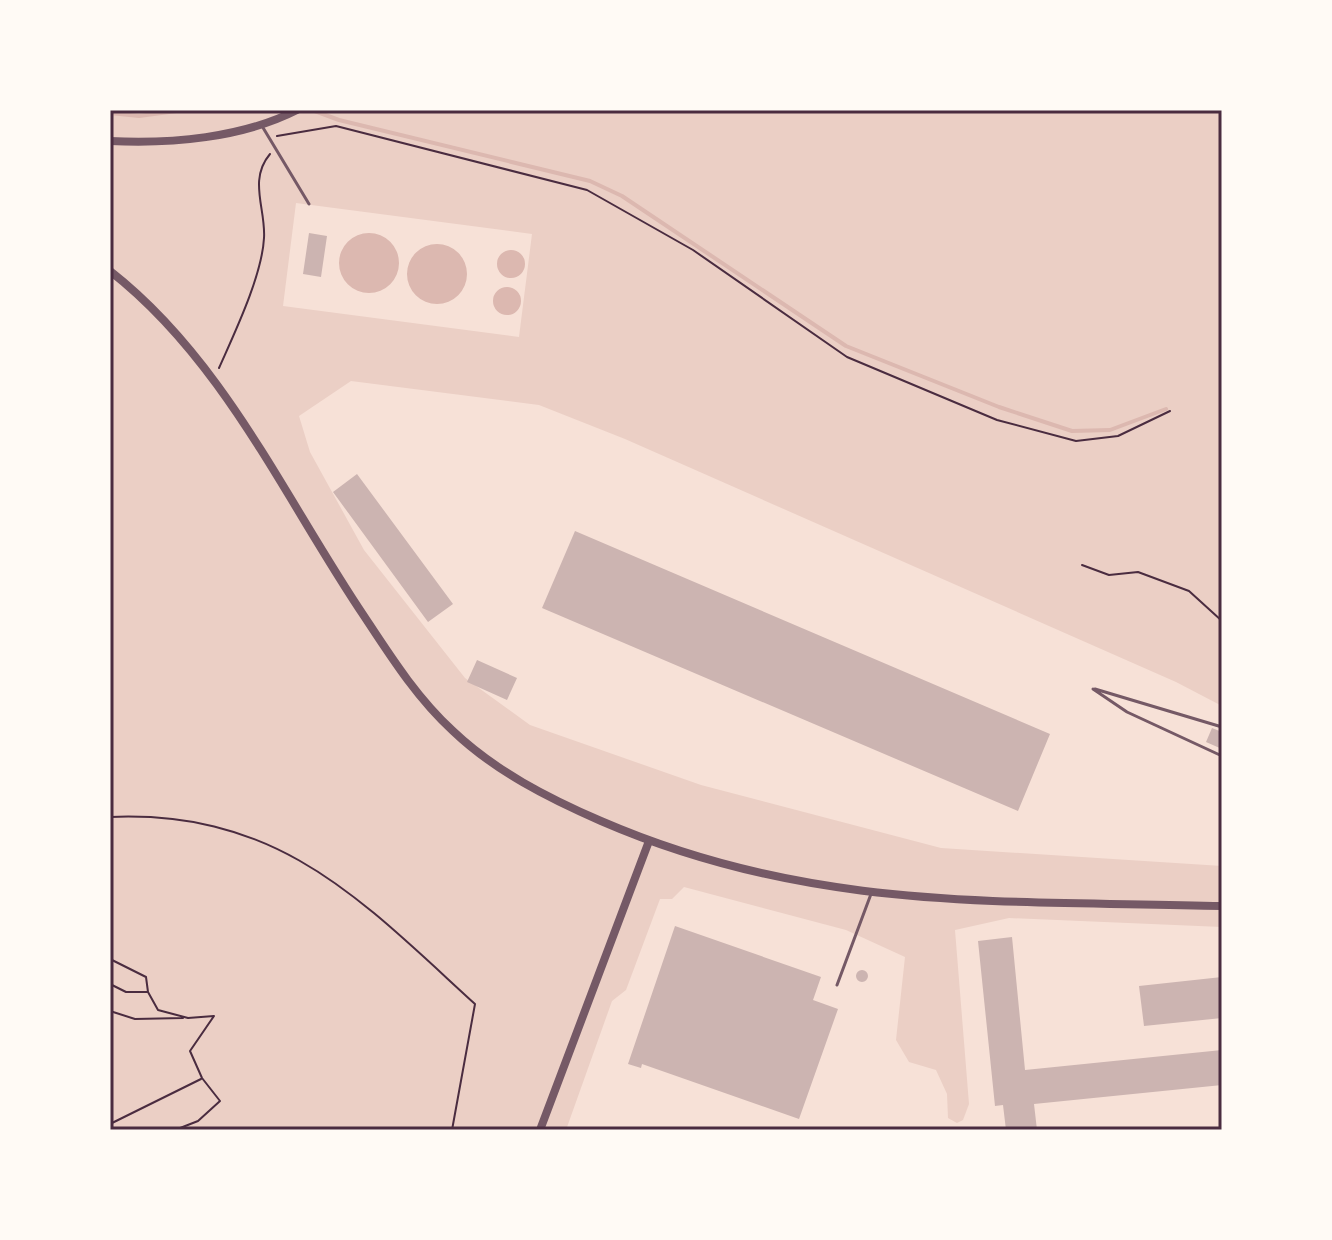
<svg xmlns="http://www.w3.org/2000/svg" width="1332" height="1240" font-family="Jost,sans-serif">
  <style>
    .green { fill: #ebcfc5; fill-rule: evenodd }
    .water { fill: #dcb8b0 }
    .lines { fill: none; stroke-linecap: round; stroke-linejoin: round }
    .stream { stroke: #dcb8b0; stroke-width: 4 }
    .building { fill: #ccb4b1 }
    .path { stroke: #4a2c40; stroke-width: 2 }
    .service { stroke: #755966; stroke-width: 3 }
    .tertiary { stroke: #755966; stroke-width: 8 }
    .neatline { fill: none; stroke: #4a2c40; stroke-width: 3 }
  </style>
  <rect width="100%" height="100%" fill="#f7e1d7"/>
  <!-- green -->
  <path class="green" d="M 110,110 L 1222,110 L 1222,706 L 1176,682 L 625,439 L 539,405 L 351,381 L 299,416 L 310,452 L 364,550 L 465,678 L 530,725 L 701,785 L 941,848 L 1222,866 L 1222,927 L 1009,918 L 955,930 L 969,1104 L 963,1120 L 957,1123 L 948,1118 L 947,1094 L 936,1070 L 909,1062 L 896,1040 L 905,957 L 846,930 L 684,887 L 672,899 L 660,899 L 626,990 L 612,1001 L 566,1130 L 110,1130 ZM 296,203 L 532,234 L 519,337 L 283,306 Z"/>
  <!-- water -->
  <path class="water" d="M339 263a30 30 0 1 1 60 0a30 30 0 1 1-60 0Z
    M407 274a30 30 0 1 1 60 0a30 30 0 1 1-60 0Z
    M497 264a14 14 0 1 1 28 0a14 14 0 1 1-28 0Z
    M493 301a14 14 0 1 1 28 0a14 14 0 1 1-28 0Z"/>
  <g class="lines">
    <!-- stream -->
    <path class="stream" d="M 312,110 L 339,120 L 590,181 L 622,196 L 846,346 L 999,407 L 1072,431 L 1110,430 L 1166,409
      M 110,113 L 139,116 L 184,110"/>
  </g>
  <!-- building -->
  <path class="building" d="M 309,233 L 327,236 L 321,277 L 303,274 Z
    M 357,474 L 453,604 L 428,622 L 333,492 Z
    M 575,531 L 1050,734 L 1018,811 L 542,608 Z
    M 477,660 L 517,678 L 507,700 L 467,682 Z
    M 1212,728 L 1222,732 L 1222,749 L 1206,742 Z
    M 675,926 L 821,977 L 813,1000 L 838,1009 L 799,1119 L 642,1064 L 641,1068 L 628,1064 Z
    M 1012,937 L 1025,1070 L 1222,1050 L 1222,1085 L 1034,1104 L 1037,1130 L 1006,1130 L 1003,1105 L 995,1106 L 978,941 Z
    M856 976a6 6 0 1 1 12 0a6 6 0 1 1-12 0Z
    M 1222,977 L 1222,1018 L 1144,1026 L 1139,986 Z"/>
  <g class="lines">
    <!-- path -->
    <path class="path" d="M 277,136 L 336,126 L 587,190 L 693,250 L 847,357 L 997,420 L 1076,441 L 1118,436 L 1170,411
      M 219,368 C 234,334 262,276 264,238 C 266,209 248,180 270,154
      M 1082,565 L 1109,575 L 1138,572 L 1189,591 L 1222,621
      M 110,817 C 279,810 360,899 475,1004 L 452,1130
      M 110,959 L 146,977 L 148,992 L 158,1010 L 188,1018 L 214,1016 L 190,1051 L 202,1078 L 220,1101 L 198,1121 L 175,1130
      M 110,984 L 126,992 L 147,992
      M 110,1011 L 135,1019 L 183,1018
      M 110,1124 L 201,1079"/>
    <!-- service -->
    <path class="service" d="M 262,126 L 309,204
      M 1093,689 L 1127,712 L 1222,756
      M 1095,689 L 1222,727
      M 837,985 L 871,894"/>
    <!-- tertiary -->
    <path class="tertiary" d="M 110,141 C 171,144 242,138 297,110
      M 110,271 C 224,360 285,499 364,616 C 391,657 417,698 453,731 C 495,771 548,798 601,821 C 811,912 999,900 1222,906
      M 540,1130 L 649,841"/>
  </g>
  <!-- border -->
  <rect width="1332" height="1240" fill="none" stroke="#fffaf5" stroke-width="224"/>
  <rect x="112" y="112" width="1108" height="1016" class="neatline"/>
</svg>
